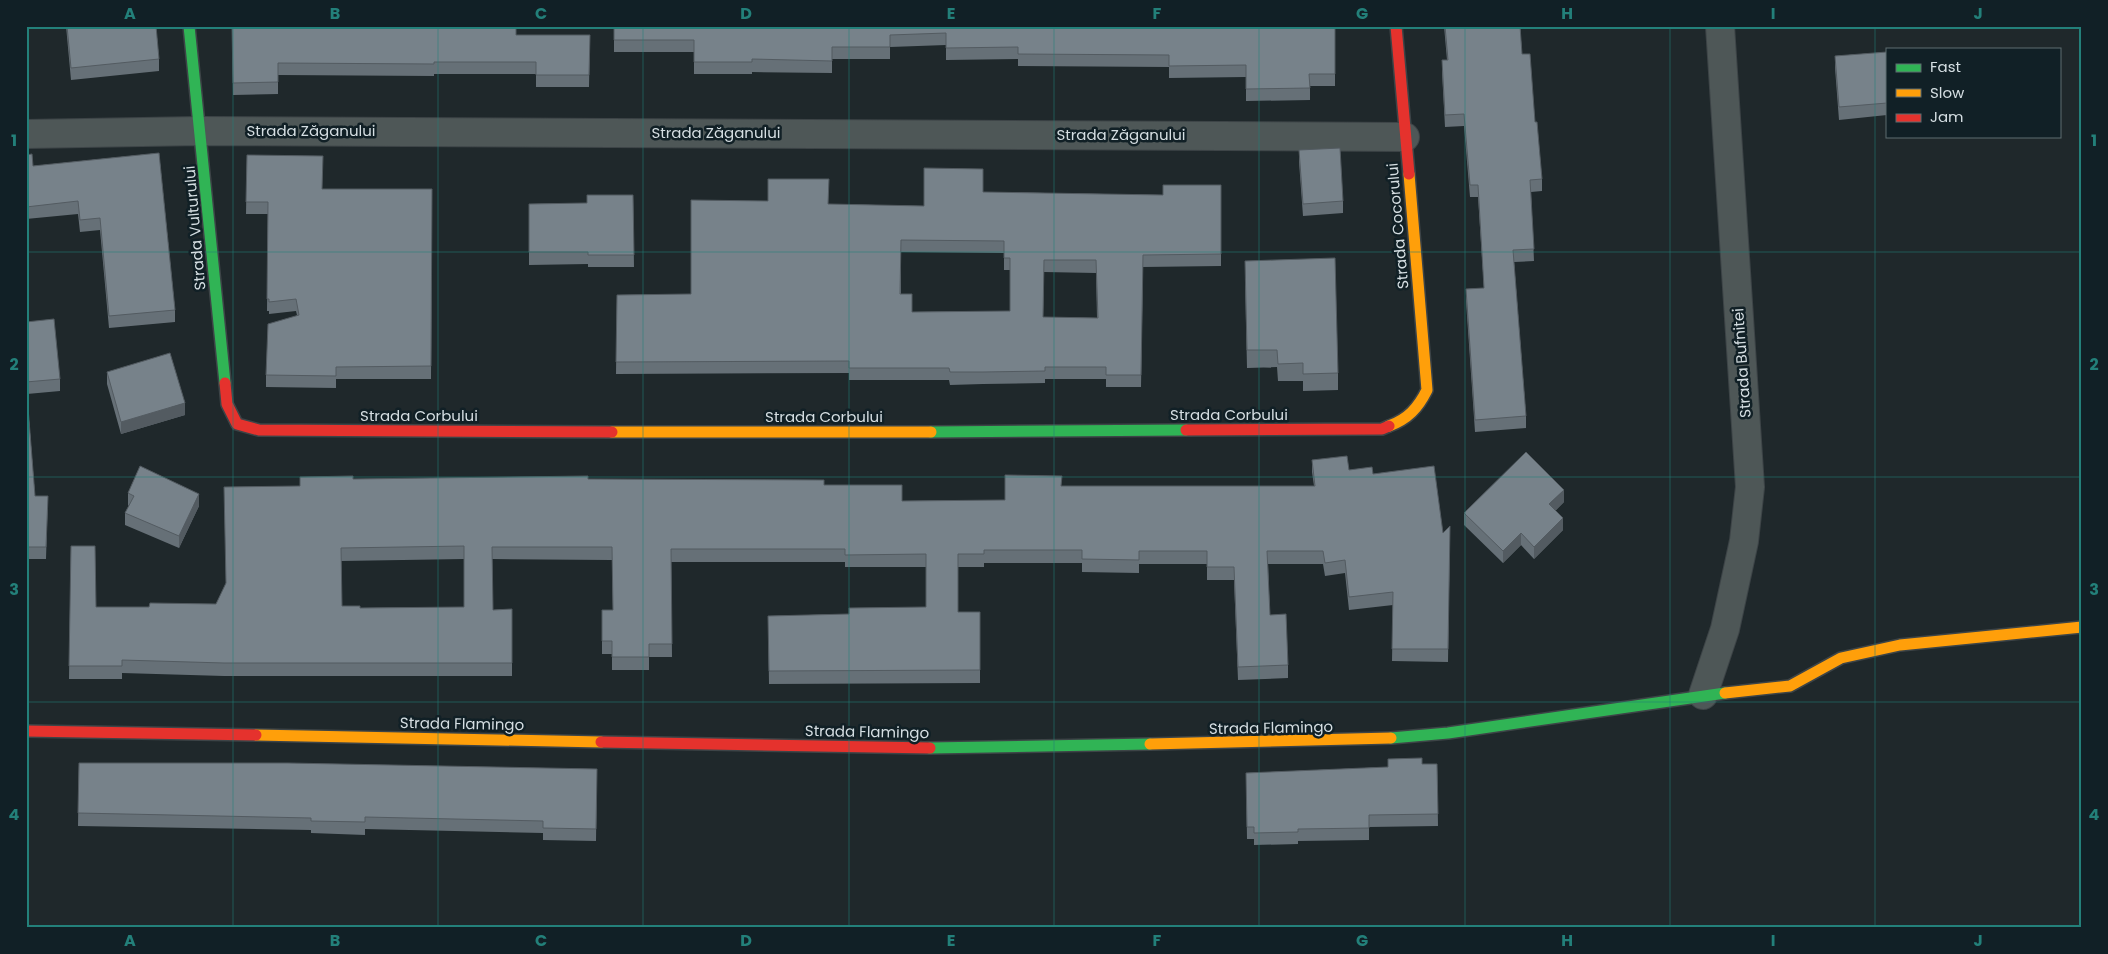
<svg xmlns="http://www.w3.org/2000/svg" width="2108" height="954" font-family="Poppins,sans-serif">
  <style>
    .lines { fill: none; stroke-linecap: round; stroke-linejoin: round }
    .street-casing { stroke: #3d4447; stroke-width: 30 }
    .fast-casing { stroke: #3d4447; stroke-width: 14 }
    .slow-casing { stroke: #3d4447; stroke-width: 14 }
    .jam-casing { stroke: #3d4447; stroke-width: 14 }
    .street { stroke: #4e5757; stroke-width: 28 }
    .fast { stroke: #30b455; stroke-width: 11 }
    .slow { stroke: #ff9f0a; stroke-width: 11 }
    .jam { stroke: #e5322d; stroke-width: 11 }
    .wall { fill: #667077; fill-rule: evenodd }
    .shaded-wall { fill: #535b61 }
    .building { fill: #77828a; stroke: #535b61; fill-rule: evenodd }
    .grid { fill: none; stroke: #23807a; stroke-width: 1; stroke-opacity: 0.55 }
    .labels { text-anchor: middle; stroke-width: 5; stroke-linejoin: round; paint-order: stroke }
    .street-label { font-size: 15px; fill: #d5dee2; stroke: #112026 }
    .neatline { fill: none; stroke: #23807a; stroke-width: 2 }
    .grid-label { font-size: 16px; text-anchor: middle; font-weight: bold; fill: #23807a }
  </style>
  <rect width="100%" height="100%" fill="#1f282b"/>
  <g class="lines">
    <defs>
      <path id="street" d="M 26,134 L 200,131 L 1405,137
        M 1703,695 L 1725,629 L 1744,541 L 1750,487 L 1720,26"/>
      <path id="fast" d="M 189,26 L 225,383
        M 931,432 L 1186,430
        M 1391,738 L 1448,733 L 1725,693
        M 930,748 L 1150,744"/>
      <path id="slow" d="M 1389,426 C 1408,419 1418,408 1427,390 L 1409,174
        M 612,432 L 931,432
        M 1725,693 L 1790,686 L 1841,658 L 1900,645 L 2082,627
        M 256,735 L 601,742
        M 1150,744 L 1391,738"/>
      <path id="jam" d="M 1396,26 L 1409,174
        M 225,383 L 227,404 L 237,424 L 259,430 L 612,432
        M 1186,430 L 1382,429 L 1389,426
        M 26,731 L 256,735
        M 601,742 L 930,748"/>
    </defs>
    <!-- street casing -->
    <use href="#street" class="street-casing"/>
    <!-- fast casing -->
    <use href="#fast" class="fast-casing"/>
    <!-- slow casing -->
    <use href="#slow" class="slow-casing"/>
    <!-- jam casing -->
    <use href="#jam" class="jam-casing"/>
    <!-- street -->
    <use href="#street" class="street"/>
    <!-- fast -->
    <use href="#fast" class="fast"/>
    <!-- slow -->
    <use href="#slow" class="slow"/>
    <!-- jam -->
    <use href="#jam" class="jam"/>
  </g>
  <!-- wall -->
  <path class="wall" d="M 66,26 L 156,26 L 159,59 L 159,71 L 71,80 Z
    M 232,26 L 516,35 L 590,35 L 589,87 L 536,87 L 536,74 L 434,74 L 434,76 L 278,75 L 278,94 L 233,95 Z
    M 614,26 L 1335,26 L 1335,86 L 1310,86 L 1310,100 L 1246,101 L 1246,77 L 1169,78 L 1169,67 L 1018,66 L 1018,59 L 946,60 L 946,45 L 890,47 L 890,59 L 832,59 L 832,73 L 752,72 L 752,74 L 694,74 L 694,52 L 614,52 Z
    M 1444,26 L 1520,26 L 1522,54 L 1535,122 L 1542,179 L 1542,191 L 1531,192 L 1534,261 L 1514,262 L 1526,416 L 1526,428 L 1475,432 L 1466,301 L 1466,289 L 1484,288 L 1478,197 L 1470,197 L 1464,126 L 1445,127 L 1442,72 L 1442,60 L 1447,60 Z
    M 1887,52 L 1887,115 L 1839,120 L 1835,68 L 1835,56 Z
    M 1299,150 L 1343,201 L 1343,213 L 1303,216 L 1299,162 Z
    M 159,153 L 175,310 L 175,322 L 109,328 L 100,230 L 80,232 L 78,214 L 26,219 L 26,155 L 33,166 Z
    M 247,155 L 322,189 L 432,189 L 431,379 L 336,379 L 336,388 L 266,387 L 266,375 L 297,315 L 296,311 L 269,314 L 269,311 L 267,311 L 268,214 L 246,214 Z
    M 1221,185 L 1221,266 L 1143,267 L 1141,387 L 1106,387 L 1106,379 L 1045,379 L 1045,383 L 983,384 L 950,385 L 949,380 L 849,380 L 849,373 L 616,374 L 617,295 L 691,294 L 828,204 L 924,206 L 983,192 L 1163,195 ZM 901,252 L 1004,253 L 1004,270 L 1010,270 L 1010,311 L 912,312 L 901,294 ZM 1044,272 L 1096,273 L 1097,318 L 1043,317 Z
    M 633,195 L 634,267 L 588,267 L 588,264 L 529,265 L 529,204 L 587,203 Z
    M 1245,278 L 1338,373 L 1338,390 L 1303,391 L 1303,381 L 1278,381 L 1277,367 L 1247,368 Z
    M 26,322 L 60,379 L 60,391 L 27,394 L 35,496 L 48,496 L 46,559 L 26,559 Z
    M 107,372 L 185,415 L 121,434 L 107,384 Z
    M 1312,460 L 1349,470 L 1373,474 L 1443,533 L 1450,526 L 1448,662 L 1392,661 L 1393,605 L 1349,610 L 1345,573 L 1325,576 L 1323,564 L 1268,564 L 1270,615 L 1288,665 L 1288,678 L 1238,680 L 1234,580 L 1207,580 L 1207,564 L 1139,564 L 1139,573 L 1082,572 L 1082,563 L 984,563 L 984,567 L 958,567 L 958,612 L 980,612 L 980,683 L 769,684 L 768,616 L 849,614 L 926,607 L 926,567 L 845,567 L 845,562 L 671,562 L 672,657 L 649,657 L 649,670 L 612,670 L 612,654 L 602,654 L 602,610 L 613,610 L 612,560 L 492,559 L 493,610 L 512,609 L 512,676 L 224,676 L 122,673 L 122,679 L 69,679 L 71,546 L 96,607 L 149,607 L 216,604 L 300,486 L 353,479 L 588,479 L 824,485 L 902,501 L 1005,500 L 1061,486 L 1314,486 L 1312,472 ZM 464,559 L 464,607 L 360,608 L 342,606 L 341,561 Z
    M 128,493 L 199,506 L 179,548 L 125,525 L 125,513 L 129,506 L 128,505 Z
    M 1564,502 L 1555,511 L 1563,530 L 1534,559 L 1521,545 L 1503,563 L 1464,525 L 1464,513 Z
    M 79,763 L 597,769 L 596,841 L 543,840 L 543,833 L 365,829 L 365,835 L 311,833 L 311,830 L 78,826 Z
    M 1422,764 L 1437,764 L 1438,826 L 1369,827 L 1369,840 L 1298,841 L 1298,844 L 1254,845 L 1254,839 L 1247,839 L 1246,773 L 1388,767 Z"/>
  <!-- shaded-wall -->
  <path class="shaded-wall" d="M 185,403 L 185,415 L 121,434 L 121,422 Z
    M 1564,490 L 1564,502 L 1549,517 L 1549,504 Z
    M 199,494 L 199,506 L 179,548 L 179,536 Z
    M 1563,518 L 1563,530 L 1534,559 L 1534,547 Z
    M 1521,533 L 1521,545 L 1503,563 L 1503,551 Z"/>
  <!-- building -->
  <path class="building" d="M 67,26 L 156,26 L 159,59 L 71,68 Z
    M 232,26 L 516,26 L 516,35 L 590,35 L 589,75 L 536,75 L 536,62 L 434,62 L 434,64 L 278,63 L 278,82 L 233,83 Z
    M 614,26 L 1335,26 L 1335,74 L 1309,74 L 1310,88 L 1246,89 L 1246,65 L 1169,66 L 1169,55 L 1018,54 L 1018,47 L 946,48 L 946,33 L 890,35 L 890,47 L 832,47 L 832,61 L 752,59 L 752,62 L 694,62 L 694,40 L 614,40 Z
    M 1445,26 L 1520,26 L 1522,54 L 1530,54 L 1535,122 L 1537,122 L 1542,179 L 1530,180 L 1534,249 L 1513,250 L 1526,416 L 1475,420 L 1466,289 L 1484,288 L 1478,185 L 1470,185 L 1464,114 L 1445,115 L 1442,60 L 1448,60 Z
    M 1887,52 L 1887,103 L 1839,107 L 1835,56 Z
    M 1340,148 L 1343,201 L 1303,204 L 1299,150 Z
    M 159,153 L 175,310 L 109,316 L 100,218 L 80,220 L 78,201 L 26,207 L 26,155 L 32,154 L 33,166 Z
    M 247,155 L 323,156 L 322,189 L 432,189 L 431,366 L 336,367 L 336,376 L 266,375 L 268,324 L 299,315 L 296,299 L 269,302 L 269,299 L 267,299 L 268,202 L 246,202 Z
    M 924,168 L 983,169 L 983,192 L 1163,195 L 1163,185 L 1221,185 L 1221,254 L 1143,255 L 1141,375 L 1106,375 L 1106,367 L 1045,367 L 1045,371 L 983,372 L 950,372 L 949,368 L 849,368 L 849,361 L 616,362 L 617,295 L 691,294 L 691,200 L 768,201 L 768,179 L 829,179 L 828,204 L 924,206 ZM 901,240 L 1004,241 L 1004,258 L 1010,258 L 1010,311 L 912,312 L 912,294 L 900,294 ZM 1044,260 L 1096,260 L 1098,318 L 1043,317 Z
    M 587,195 L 633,195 L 634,255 L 588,255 L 588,252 L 529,252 L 529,204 L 587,203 Z
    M 1335,258 L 1338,373 L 1303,374 L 1303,363 L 1278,364 L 1277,350 L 1247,350 L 1245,261 Z
    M 54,319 L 60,379 L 26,382 L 35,496 L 48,496 L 46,547 L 26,547 L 26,322 Z
    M 170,353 L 185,403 L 121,422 L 107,372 Z
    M 1526,452 L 1564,490 L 1549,504 L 1563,518 L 1534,547 L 1521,533 L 1503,551 L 1464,513 Z
    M 1347,456 L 1349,470 L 1372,467 L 1373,474 L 1434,466 L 1443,533 L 1450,526 L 1448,649 L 1392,649 L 1393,592 L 1349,597 L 1345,560 L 1325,563 L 1323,551 L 1267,551 L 1270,615 L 1286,614 L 1288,665 L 1238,667 L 1234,567 L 1207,567 L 1207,551 L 1139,551 L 1139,560 L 1082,559 L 1082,550 L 984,550 L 984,554 L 958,554 L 958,612 L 980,612 L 980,670 L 769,671 L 768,616 L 849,614 L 849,608 L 926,607 L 926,554 L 845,555 L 845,549 L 671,549 L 672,644 L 649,644 L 649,657 L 612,657 L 612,641 L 602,641 L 602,610 L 613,610 L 612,547 L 492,547 L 493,610 L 512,609 L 512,663 L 224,663 L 122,660 L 122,666 L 69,666 L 71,546 L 95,546 L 96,607 L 149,607 L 150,603 L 216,604 L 226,583 L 224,487 L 300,486 L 300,477 L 353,476 L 353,479 L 588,476 L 588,479 L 824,480 L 824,485 L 902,485 L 902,501 L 1005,500 L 1005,475 L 1062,476 L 1061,486 L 1315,486 L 1312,460 ZM 464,546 L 464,607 L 360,608 L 360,606 L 342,606 L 341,548 Z
    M 140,466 L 199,494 L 179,536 L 125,513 L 134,496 L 128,493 Z
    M 1422,758 L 1422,764 L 1437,764 L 1438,814 L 1369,815 L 1369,828 L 1298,829 L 1298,832 L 1254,833 L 1254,827 L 1247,827 L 1246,773 L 1388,767 L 1388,759 Z
    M 79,763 L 288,763 L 597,769 L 596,829 L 543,828 L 543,821 L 365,817 L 365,822 L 311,821 L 311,818 L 78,813 Z"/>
  <!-- grid -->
  <path class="grid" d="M 233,26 L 233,928M 438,26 L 438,928M 643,26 L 643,928M 849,26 L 849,928M 1054,26 L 1054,928M 1259,26 L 1259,928M 1465,26 L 1465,928M 1670,26 L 1670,928M 1875,26 L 1875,928M 26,252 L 2082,252M 26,477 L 2082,477M 26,702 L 2082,702"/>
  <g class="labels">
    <!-- street labels -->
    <g class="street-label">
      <text x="311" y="136">Strada Zăganului</text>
      <text x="716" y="138">Strada Zăganului</text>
      <text x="1121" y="140">Strada Zăganului</text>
      <text transform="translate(1398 226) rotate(-95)" y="5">Strada Cocorului</text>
      <text transform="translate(195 228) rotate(-95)" y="5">Strada Vulturului</text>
      <text transform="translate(1742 363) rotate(-94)" y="5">Strada Bufnitei</text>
      <text x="1229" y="420">Strada Corbului</text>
      <text x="419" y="421">Strada Corbului</text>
      <text x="824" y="422">Strada Corbului</text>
      <text transform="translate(462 724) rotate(1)" y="5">Strada Flamingo</text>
      <text transform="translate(1271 728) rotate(-1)" y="5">Strada Flamingo</text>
      <text transform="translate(867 732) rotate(1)" y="5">Strada Flamingo</text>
    </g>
  </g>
  <!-- border -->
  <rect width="2108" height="954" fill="none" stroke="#112026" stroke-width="55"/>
  <!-- legend -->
  <rect x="1886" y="48" width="175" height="90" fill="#112026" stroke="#5f6c71"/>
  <rect x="1896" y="64" width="25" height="8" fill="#30b455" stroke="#5f6c71"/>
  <text x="1930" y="72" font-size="15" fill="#d5dee2">Fast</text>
  <rect x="1896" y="89" width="25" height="8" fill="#ff9f0a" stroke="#5f6c71"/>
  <text x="1930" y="98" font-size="15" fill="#d5dee2">Slow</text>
  <rect x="1896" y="114" width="25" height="8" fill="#e5322d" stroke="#5f6c71"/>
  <text x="1930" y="122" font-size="15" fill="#d5dee2">Jam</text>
  <rect x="28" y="28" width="2052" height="898" class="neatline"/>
  <g class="grid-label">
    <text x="130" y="19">A</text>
    <text x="335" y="19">B</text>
    <text x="541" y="19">C</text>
    <text x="746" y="19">D</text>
    <text x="951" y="19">E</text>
    <text x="1157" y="19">F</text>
    <text x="1362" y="19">G</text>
    <text x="1567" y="19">H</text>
    <text x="1773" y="19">I</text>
    <text x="1978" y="19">J</text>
    <text x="14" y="146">1</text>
    <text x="2094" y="146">1</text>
    <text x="14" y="370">2</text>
    <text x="2094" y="370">2</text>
    <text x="14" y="595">3</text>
    <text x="2094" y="595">3</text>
    <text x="14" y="820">4</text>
    <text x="2094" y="820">4</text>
    <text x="130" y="946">A</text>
    <text x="335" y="946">B</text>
    <text x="541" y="946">C</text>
    <text x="746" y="946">D</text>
    <text x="951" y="946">E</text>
    <text x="1157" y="946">F</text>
    <text x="1362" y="946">G</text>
    <text x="1567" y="946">H</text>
    <text x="1773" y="946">I</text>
    <text x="1978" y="946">J</text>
  </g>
</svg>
